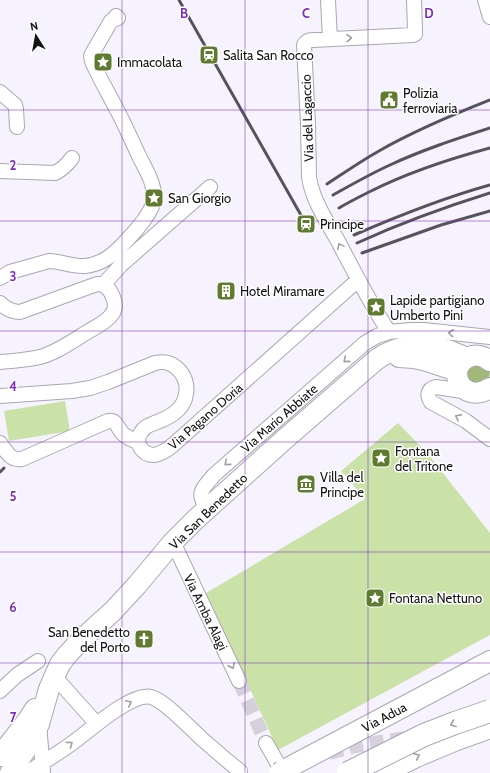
<svg xmlns="http://www.w3.org/2000/svg" width="490" height="773" font-family="Cabin,sans-serif">
  <style>
    .green { fill: #cae2a8 }
    .water { fill: #a0b97b }
    .lines { fill: none; stroke-linecap: round; stroke-linejoin: round }
    .street-tunnel { stroke: #d4d1db; stroke-width: 14; stroke-dasharray: 14 7; stroke-linecap: butt }
    .street-casing { stroke: #aaa7b1; stroke-width: 16 }
    .secondary-casing { stroke: #aaa7b1; stroke-width: 22 }
    .highway-casing { stroke: #aaa7b1; stroke-width: 24 }
    .street { stroke: #fff; stroke-width: 14 }
    .secondary { stroke: #fff; stroke-width: 20 }
    .highway { stroke: #fff; stroke-width: 22 }
    .rail { stroke: #56545a; stroke-width: 3 }
    .secondary-bridge-casing { stroke: #aaa7b1; stroke-width: 22; stroke-linecap: butt }
    .highway-bridge-casing { stroke: #aaa7b1; stroke-width: 24; stroke-linecap: butt }
    .secondary-bridge { stroke: #fff; stroke-width: 20 }
    .highway-bridge { stroke: #fff; stroke-width: 22 }
    .oneway { stroke: #a1a0a1 }
    .grid { fill: none; stroke: #7b2cbf; stroke-width: 1; stroke-opacity: 0.55 }
    .labels { text-anchor: middle; stroke-width: 3; stroke-linejoin: round; paint-order: stroke }
    .poi-label { font-size: 13px; fill: #131215; stroke: #fff; text-anchor: start }
    .street-label { font-size: 13px; fill: #131215; stroke: #fff }
    .grid-label { font-size: 13px; text-anchor: middle; font-weight: bold; fill: #7b2cbf; stroke: #fff; stroke-width: 3; stroke-linejoin: round; paint-order: stroke }
  </style>
  <rect width="100%" height="100%" fill="#f6f3fe"/>
  <!-- green -->
  <path class="green" d="M 65,401 L 70,431 L 9,441 L 4,411 Z
    M 398,423 L 428,454 L 490,533 L 490,635 L 278,750 L 206,593 L 365,499 L 341,471 Z"/>
  <!-- water -->
  <path class="water" d="M 473,361 L 490,370 L 489,379 L 470,385 L 464,370 Z"/>
  <g class="lines">
    <!-- street-tunnel -->
    <path class="street-tunnel" d="M 239,681 L 266,743
      M 329,753 L 355,746 L 405,738"/>
    <defs>
      <path id="street" d="M 328,0 L 330,39
        M 485,0 L 490,17
        M 0,92 L 15,105 L 16,109 L 17,127
        M 0,171 L 55,173 C 63,169 67,165 72,158
        M 0,278 L 10,272 L 49,261 C 61,261 72,267 85,266 C 104,264 115,253 127,240 C 136,231 153,211 154,199 C 155,184 146,170 139,156 C 132,141 125,125 117,110 C 109,94 99,78 92,61 L 91,56 L 93,52 L 111,21 L 118,18 L 116,16
        M 103,285 L 121,265 L 210,187
        M 0,303 C 6,309 12,312 20,312 L 97,284 C 105,284 110,289 113,297 C 115,302 116,309 112,314 C 107,322 97,326 89,331 C 74,340 58,352 40,357 C 27,360 13,361 0,362
        M 389,332 C 370,303 354,272 338,241 C 327,222 312,199 309,177 L 308,124 L 304,45 C 306,41 308,40 313,40 L 413,35 L 415,34 L 415,30 L 414,0
        M 469,392 L 436,387 C 427,389 427,396 431,402 L 466,421 L 490,439
        M 0,396 L 72,391 L 90,388 L 108,382 L 155,363 C 164,361 171,362 178,369 C 184,375 188,384 186,394 C 184,409 171,417 157,422 C 150,425 144,426 140,434 C 134,443 143,455 154,455 C 161,454 167,450 173,445 L 358,280
        M 0,443 C 6,451 10,461 22,459 L 108,421 C 117,419 117,428 123,434 C 128,438 132,440 138,442
        M 208,509 C 195,493 203,488 214,475 L 365,343 L 377,336 L 389,332 L 411,330 L 424,330 L 490,337
        M 173,542 L 239,681
        M 54,676 L 96,723
        M 0,691 L 17,675 L 38,661
        M 39,724 L 43,771
        M 266,743 L 282,771
        M 27,773 C 42,763 57,754 71,744 C 87,733 131,692 151,697 C 164,700 191,729 202,739 C 215,750 227,761 240,771"/>
      <path id="secondary" d="M 399,357 L 414,358 L 427,361 L 457,371
        M 490,361 C 484,356 476,354 469,357 C 444,368 462,406 490,388
        M 0,756 L 28,720 L 35,709
        M 282,771 L 490,661
        M 10,773 L 27,748 L 39,724 L 49,689 L 60,664 L 67,655 L 81,640 L 113,611 L 137,585 L 173,542 L 196,519 L 286,438 L 376,360 C 383,355 390,351 398,349 C 410,345 431,346 444,349 C 452,351 459,355 467,358"/>
      <path id="highway" d="M 382,773 L 416,756 L 454,740 L 490,727"/>
    </defs>
    <!-- street casing -->
    <use href="#street" class="street-casing"/>
    <!-- secondary casing -->
    <use href="#secondary" class="secondary-casing"/>
    <!-- highway casing -->
    <use href="#highway" class="highway-casing"/>
    <!-- street -->
    <use href="#street" class="street"/>
    <!-- secondary -->
    <use href="#secondary" class="secondary"/>
    <!-- highway -->
    <use href="#highway" class="highway"/>
    <!-- rail -->
    <path class="rail" d="M 179,0 L 306,224
      M 327,184 C 344,173 361,161 379,151 C 414,131 452,115 490,100
      M 333,195 C 351,185 370,174 390,165 C 422,150 456,139 490,128
      M 339,208 C 349,202 359,197 369,192 C 407,173 449,159 490,148
      M 354,235 C 398,216 443,198 490,185
      M 357,243 C 401,223 445,207 490,193
      M 362,253 L 441,225 L 490,211
      M 0,472 L 4,468"/>
    <defs>
      <path id="secondary-bridge" d="M 279,773 L 282,771"/>
      <path id="highway-bridge" d="M 348,773 L 424,735 L 455,723 L 490,711"/>
    </defs>
    <!-- secondary-bridge casing -->
    <use href="#secondary-bridge" class="secondary-bridge-casing"/>
    <!-- highway-bridge casing -->
    <use href="#highway-bridge" class="highway-bridge-casing"/>
    <!-- secondary-bridge -->
    <use href="#secondary-bridge" class="secondary-bridge"/>
    <!-- highway-bridge -->
    <use href="#highway-bridge" class="highway-bridge"/>
  </g>
  <!-- one-way arrows -->
  <defs><path id="oneway-chevron" d="M-2-3.5L2.5 0L-2 3.5" fill="none" stroke-width="1.6" stroke-linecap="round" stroke-linejoin="round"/></defs>
  <g class="oneway">
    <use href="#oneway-chevron" transform="translate(349 38) rotate(-2)"/>
    <use href="#oneway-chevron" transform="translate(340 246) rotate(-118)"/>
    <use href="#oneway-chevron" transform="translate(451 333) rotate(-174)"/>
    <use href="#oneway-chevron" transform="translate(346 360) rotate(139)"/>
    <use href="#oneway-chevron" transform="translate(458 417) rotate(-152)"/>
    <use href="#oneway-chevron" transform="translate(227 463) rotate(139)"/>
    <use href="#oneway-chevron" transform="translate(232 666) rotate(64)"/>
    <use href="#oneway-chevron" transform="translate(129 703) rotate(-25)"/>
    <use href="#oneway-chevron" transform="translate(453 724) rotate(159)"/>
    <use href="#oneway-chevron" transform="translate(70 744) rotate(-36)"/>
    <use href="#oneway-chevron" transform="translate(417 756) rotate(-25)"/>
  </g>
  <!-- grid -->
  <path class="grid" d="M 122,0 L 122,773M 245,0 L 245,773M 368,0 L 368,773M 0,110 L 490,110M 0,221 L 490,221M 0,331 L 490,331M 0,442 L 490,442M 0,552 L 490,552M 0,663 L 490,663"/>
  <!-- icons -->
  <defs>
    <symbol id="station-square" viewBox="-11 -11 22 22"><rect x="-9" y="-9" width="18" height="18" rx="4" fill="#5f7b2f" stroke="#fff"/><path d="M-3-6H3Q5-6 5-4V2Q5 4 3 4L4.5 6H3L1.5 4h-3L-3 6H-4.5L-3 4Q-5 4-5 2V-4Q-5-6-3-6ZM-3.5-4v3h7v-3ZM-3.5 1v1.5H-2V1ZM2 1v1.5H3.5V1Z" fill="#fff"/></symbol>
    <symbol id="sight-square" viewBox="-11 -11 22 22"><rect x="-9" y="-9" width="18" height="18" rx="4" fill="#5f7b2f" stroke="#fff"/><path d="M0-6L1.8-2.2L6-1.7L2.9 1.2L3.7 5.4L0 3.3L-3.7 5.4L-2.9 1.2L-6-1.7L-1.8-2.2Z" fill="#fff"/></symbol>
    <symbol id="civic-square" viewBox="-11 -11 22 22"><rect x="-9" y="-9" width="18" height="18" rx="4" fill="#5f7b2f" stroke="#fff"/><path d="M-.6-6.5H3V-4.5H.6V-3L4-1V1h2V6H-6V1h2V-1L-.6-3ZM-1.2 2.5V6h2.4V2.5Z" fill="#fff"/></symbol>
    <symbol id="building-square" viewBox="-11 -11 22 22"><rect x="-9" y="-9" width="18" height="18" rx="4" fill="#5f7b2f" stroke="#fff"/><path d="M-4-6H4V6H1V3H-1V6H-4ZM-2.5-4.3h1.7v1.8h-1.7ZM.8-4.3h1.7v1.8H.8ZM-2.5-1h1.7V.8h-1.7ZM.8-1h1.7V.8H.8Z" fill="#fff"/></symbol>
    <symbol id="museum-square" viewBox="-11 -11 22 22"><rect x="-9" y="-9" width="18" height="18" rx="4" fill="#5f7b2f" stroke="#fff"/><path d="M0-6L6-3V-2H-6V-3ZM-5-1h2V3h-2ZM-1-1h2V3h-2ZM3-1h2V3H3ZM-6 4H6V6H-6Z" fill="#fff"/></symbol>
    <symbol id="church-square" viewBox="-11 -11 22 22"><rect x="-9" y="-9" width="18" height="18" rx="4" fill="#5f7b2f" stroke="#fff"/><path d="M-1.2-6h2.4v3.5h3.3v2.4h-3.3V6h-2.4V-.1h-3.3v-2.4h3.3Z" fill="#fff"/></symbol>
  </defs>
  <g fill-rule="evenodd">
    <use href="#station-square" x="198" y="44" width="22" height="22"/>
    <use href="#sight-square" x="92" y="51" width="22" height="22"/>
    <use href="#civic-square" x="378" y="89" width="22" height="22"/>
    <use href="#sight-square" x="143" y="187" width="22" height="22"/>
    <use href="#station-square" x="295" y="213" width="22" height="22"/>
    <use href="#building-square" x="215" y="280" width="22" height="22"/>
    <use href="#sight-square" x="365" y="296" width="22" height="22"/>
    <use href="#sight-square" x="370" y="447" width="22" height="22"/>
    <use href="#museum-square" x="295" y="473" width="22" height="22"/>
    <use href="#sight-square" x="364" y="587" width="22" height="22"/>
    <use href="#church-square" x="133" y="628" width="22" height="22"/>
  </g>
  <g class="labels">
    <!-- poi labels -->
    <g class="poi-label">
      <text x="223" y="60">Salita San Rocco</text>
      <text x="117" y="67">Immacolata</text>
      <text x="403" y="98">Polizia<tspan x="403" dy="15">ferroviaria</tspan></text>
      <text x="168" y="203">San Giorgio</text>
      <text x="320" y="229">Principe</text>
      <text x="240" y="296">Hotel Miramare</text>
      <text x="390" y="305">Lapide partigiano<tspan x="390" dy="15">Umberto Pini</tspan></text>
      <text x="395" y="456">Fontana<tspan x="395" dy="15">del Tritone</tspan></text>
      <text x="320" y="482">Villa del<tspan x="320" dy="15">Principe</tspan></text>
      <text x="389" y="603">Fontana Nettuno</text>
      <text x="130" y="637" text-anchor="end">San Benedetto<tspan x="130" dy="15">del Porto</tspan></text>
    </g>
    <!-- street labels -->
    <g class="street-label">
      <text transform="translate(307 118) rotate(-92)" y="5">Via del Lagaccio</text>
      <text transform="translate(205 416) rotate(-41)" y="5">Via Pagano Doria</text>
      <text transform="translate(279 418) rotate(-41)" y="5">Via Mario Abbiate</text>
      <text transform="translate(208 511) rotate(-44)" y="5">Via San Benedetto</text>
      <text transform="translate(206 612) rotate(64)" y="5">Via Amba Alagi</text>
      <text transform="translate(384 717) rotate(-28)" y="5">Via Adua</text>
    </g>
  </g>
  <g class="grid-label">
    <text x="184" y="18">B</text>
    <text x="306" y="18">C</text>
    <text x="429" y="18">D</text>
    <text x="13" y="170">2</text>
    <text x="13" y="281">3</text>
    <text x="13" y="391">4</text>
    <text x="13" y="501">5</text>
    <text x="13" y="612">6</text>
    <text x="13" y="722">7</text>
  </g>
  <!-- north arrow -->
  <g transform="translate(36 36) rotate(349)" stroke="#ffffff" stroke-width="3" paint-order="stroke">
  <path d="M0-3L7 15L0 10L-7 15Z" fill="#131215"/>
  <text y="-6" font-size="11" font-weight="bold" text-anchor="middle" fill="#131215">N</text>
  </g>
</svg>
